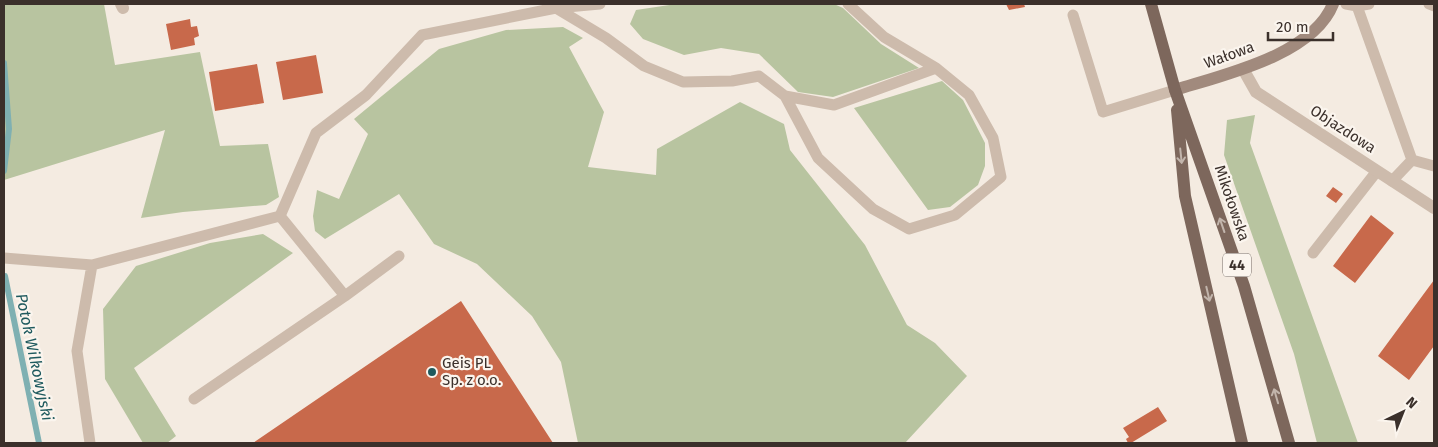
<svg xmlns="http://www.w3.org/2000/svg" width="1438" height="447" font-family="'Fira Sans',sans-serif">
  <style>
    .green { fill: #b8c4a0 }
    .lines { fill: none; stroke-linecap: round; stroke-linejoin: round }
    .stream { stroke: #7fb0b2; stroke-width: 6 }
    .building { fill: #c8694b }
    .lane { stroke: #cdbbac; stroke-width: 11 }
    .street { stroke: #cdbbac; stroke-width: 12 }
    .secondary { stroke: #a18a7d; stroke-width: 12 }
    .primary { stroke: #7d675c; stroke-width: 12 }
    .oneway { stroke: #c2b5ac }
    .poi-dot { fill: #1f5a5e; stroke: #fbf5ee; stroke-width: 2 }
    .labels { text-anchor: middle; stroke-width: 4.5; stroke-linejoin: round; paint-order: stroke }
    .shield { fill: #fbf5ee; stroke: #756b66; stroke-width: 1 }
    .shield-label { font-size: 14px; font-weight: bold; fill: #3b302b }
    .street-label { font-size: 15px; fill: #3b302b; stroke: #fbf5ee }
    .poi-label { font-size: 15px; fill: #3b302b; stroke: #fbf5ee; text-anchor: start }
    .water-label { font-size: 16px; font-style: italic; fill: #1f5a5e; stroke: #fbf5ee }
  </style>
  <rect width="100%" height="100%" fill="#f4ebe1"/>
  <!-- green -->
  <path class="green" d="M 4,4 L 104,4 L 115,65 L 200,52 L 220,146 L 268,144 L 279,197 L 266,205 L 183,212 L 141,218 L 165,130 L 4,180 Z
    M 676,4 L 834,4 L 843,8 L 881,44 L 919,68 L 833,97 L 798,92 L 759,54 L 721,48 L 684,55 L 643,39 L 630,24 L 636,10 Z
    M 563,27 L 583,38 L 569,47 L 604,112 L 588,167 L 656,175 L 657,149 L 740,102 L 784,124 L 790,150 L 865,245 L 907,325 L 935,343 L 967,376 L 905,443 L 578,443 L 561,362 L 532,316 L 477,264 L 434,244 L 399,194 L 325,239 L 315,231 L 313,216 L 317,190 L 339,199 L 368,134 L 354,119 L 439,49 L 506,30 Z
    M 942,81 L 963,100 L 985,143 L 985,166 L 978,185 L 950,207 L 928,210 L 854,108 Z
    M 1255,115 L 1250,143 L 1358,443 L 1317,443 L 1294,354 L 1224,155 L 1227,120 Z
    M 263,234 L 293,253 L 134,368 L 176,436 L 167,443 L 143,443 L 105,379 L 103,309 L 136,266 L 210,243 Z"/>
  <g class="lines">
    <!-- stream -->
    <path class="stream" d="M 4,63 L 9,129 L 4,171
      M 5,276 L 39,443"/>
  </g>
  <!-- building -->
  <path class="building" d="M 1006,4 L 1024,4 L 1025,7 L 1009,10 Z
    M 190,19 L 191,27 L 197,26 L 199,36 L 194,38 L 195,45 L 171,50 L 166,24 Z
    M 316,55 L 323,93 L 283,100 L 276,62 Z
    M 257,64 L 264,103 L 215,111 L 209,72 Z
    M 1333,187 L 1343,194 L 1336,203 L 1326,196 Z
    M 1371,215 L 1394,233 L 1355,283 L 1333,266 Z
    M 1434,280 L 1434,346 L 1409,380 L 1378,356 Z
    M 461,301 L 553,443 L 253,443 Z
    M 1158,407 L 1167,421 L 1131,443 L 1128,443 L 1126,439 L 1129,437 L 1123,428 Z"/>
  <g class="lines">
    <!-- lane -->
    <path class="lane" d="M 1346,4 L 1357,6 L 1369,4
      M 1429,4 L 1434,6
      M 1357,6 L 1412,160 L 1434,166
      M 556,8 L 600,4
      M 1073,15 L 1103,112 L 1175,90
      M 785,96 L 834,105 L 936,68
      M 1392,181 L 1412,160
      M 280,216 L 316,133 L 366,95 L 422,35 L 556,8 L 606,38 L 644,66 L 683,82 L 732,81 L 759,76 L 785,96 L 818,158 L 873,209 L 909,229 L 955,215 L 1001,177 L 993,138 L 969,95 L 936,68 L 884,37 L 848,4
      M 1313,253 L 1377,171
      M 4,258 L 92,265 L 280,216 L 345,296 L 194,399
      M 345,296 L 399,256
      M 90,443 L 77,351 L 92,265"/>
    <!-- street -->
    <path class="street" d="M 121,4 L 123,8
      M 1243,69 L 1256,92 L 1434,208"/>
    <!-- secondary -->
    <path class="secondary" d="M 1175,90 C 1223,75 1313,55 1333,4"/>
    <!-- primary -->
    <path class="primary" d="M 1151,4 L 1175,90 L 1244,286 L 1289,443
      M 1177,110 L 1185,196 L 1242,443"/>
  </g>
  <!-- one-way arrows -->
  <defs><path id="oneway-shaft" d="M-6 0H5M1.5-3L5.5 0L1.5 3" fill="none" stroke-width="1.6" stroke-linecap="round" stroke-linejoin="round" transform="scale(1.25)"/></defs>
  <g class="oneway">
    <use href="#oneway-shaft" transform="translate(1181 156) rotate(84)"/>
    <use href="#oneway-shaft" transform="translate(1222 225) rotate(-109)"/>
    <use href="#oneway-shaft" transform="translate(1208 294) rotate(77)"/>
    <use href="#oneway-shaft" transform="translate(1276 396) rotate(-106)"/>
  </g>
  <!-- markers -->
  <circle class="poi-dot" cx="432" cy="372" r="5"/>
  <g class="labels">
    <!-- shield labels -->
    <rect class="shield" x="1223" y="253.5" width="28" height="23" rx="4"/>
    <g class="shield-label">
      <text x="1237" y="270">44</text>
    </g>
    <!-- street labels -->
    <g class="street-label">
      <text transform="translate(1229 55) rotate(-20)" y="5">Wałowa</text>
      <text transform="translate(1343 129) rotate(33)" y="5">Objazdowa</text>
      <text transform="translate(1232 203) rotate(71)" y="5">Mikołowska</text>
    </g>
    <!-- poi labels -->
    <g class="poi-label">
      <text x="442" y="368">Geis PL<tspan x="442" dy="17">Sp. z o.o.</tspan></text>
    </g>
    <!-- water labels -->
    <g class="water-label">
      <text transform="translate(35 357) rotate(78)" y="6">Potok Wilkowyjski</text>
    </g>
  </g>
  <!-- border -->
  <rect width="1438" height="447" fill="none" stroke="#3b302b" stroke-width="10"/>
  <!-- north arrow -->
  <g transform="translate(1403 412) rotate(43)" stroke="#fbf5ee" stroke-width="4" paint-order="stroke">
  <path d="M0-4L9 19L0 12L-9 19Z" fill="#3b302b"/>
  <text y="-8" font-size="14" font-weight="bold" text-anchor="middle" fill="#3b302b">N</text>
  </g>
  <!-- scale -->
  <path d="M1268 32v8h65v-8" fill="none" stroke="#3b302b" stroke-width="2.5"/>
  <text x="1276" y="32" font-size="15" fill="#3b302b" stroke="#fbf5ee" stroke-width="4" paint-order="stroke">20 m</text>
</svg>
